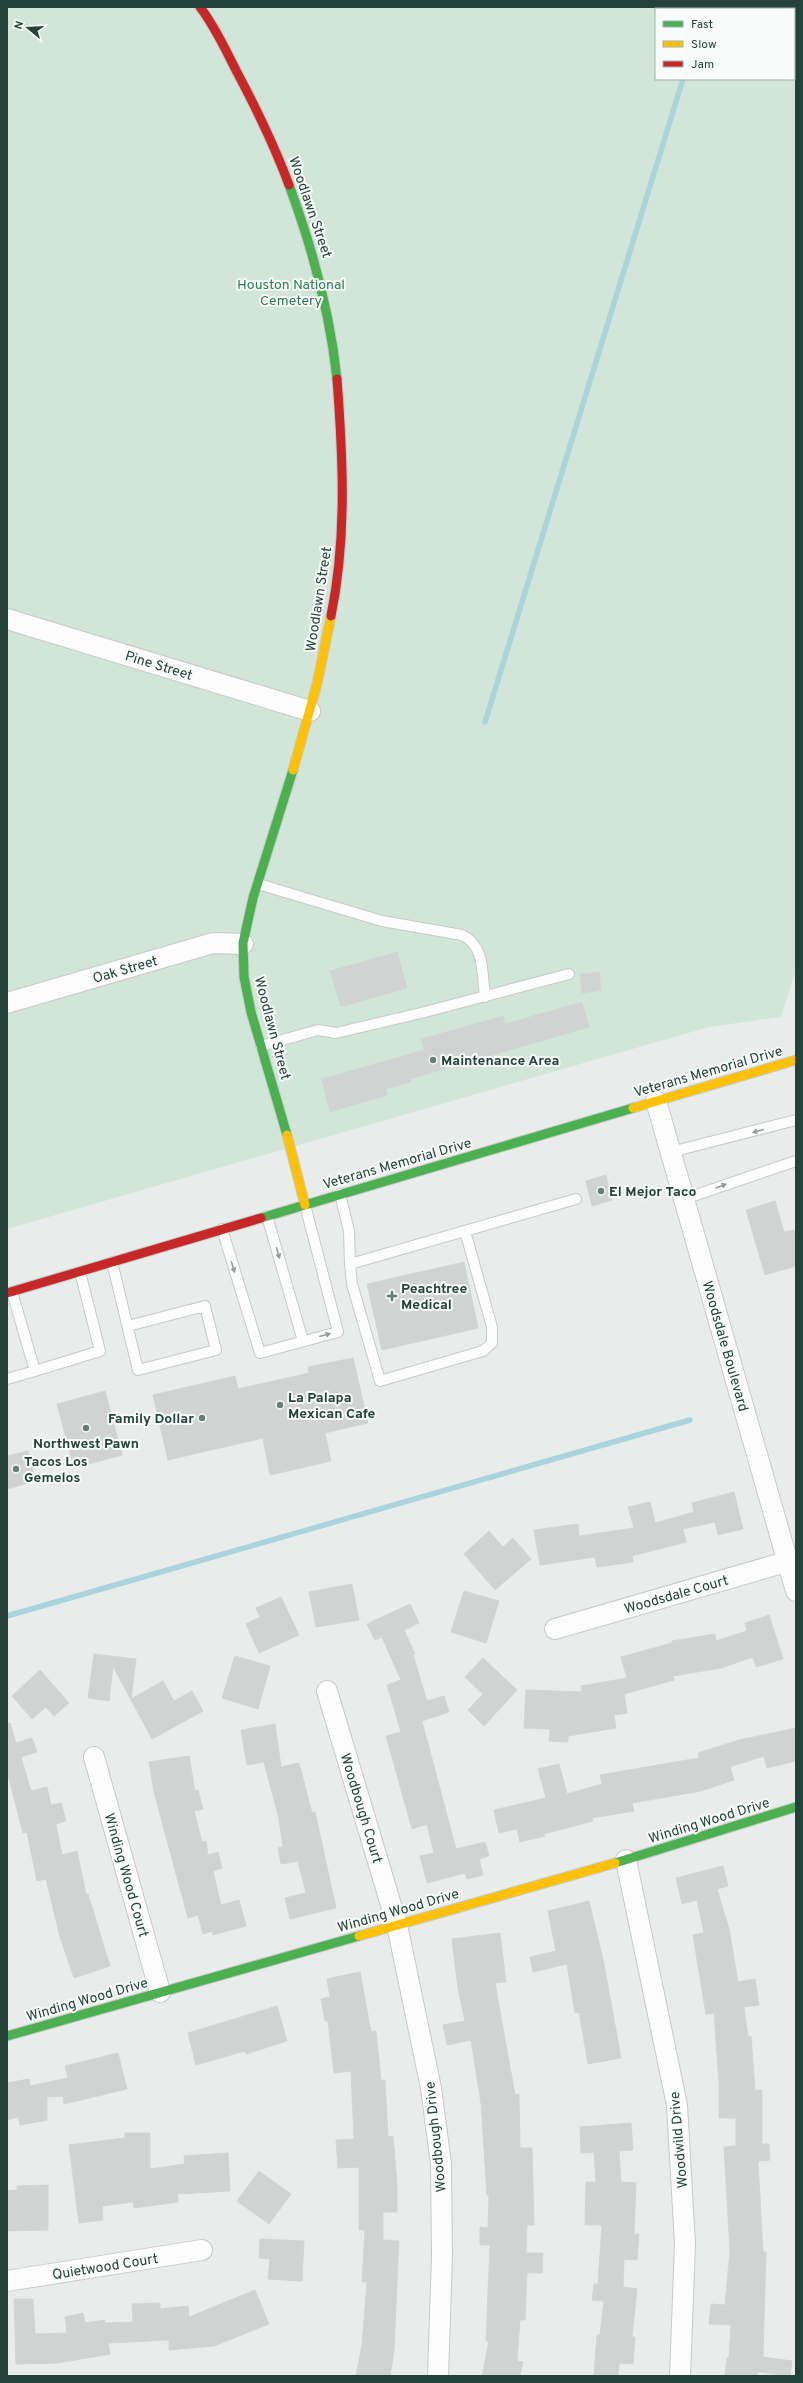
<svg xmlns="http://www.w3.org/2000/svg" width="803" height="2383" font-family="Overpass,sans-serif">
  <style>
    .green { fill: #d1e6d8; fill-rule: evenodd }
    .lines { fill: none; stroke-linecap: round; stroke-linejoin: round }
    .stream { stroke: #a9d4db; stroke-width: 5.5 }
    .building { fill: #cfd4d2; stroke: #d1d6d4 }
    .lane-casing { stroke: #c5cac8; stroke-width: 12 }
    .street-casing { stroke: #c5cac8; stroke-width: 22 }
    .fast-casing { stroke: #c3cbc8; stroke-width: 11 }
    .slow-casing { stroke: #c3cbc8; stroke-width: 11 }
    .jam-casing { stroke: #c3cbc8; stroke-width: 11 }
    .lane { stroke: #fcfcfc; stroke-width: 10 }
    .street { stroke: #fcfcfc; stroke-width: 20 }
    .fast { stroke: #4caf50; stroke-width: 9 }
    .slow { stroke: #ffc107; stroke-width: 9 }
    .jam { stroke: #c62828; stroke-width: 9 }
    .oneway { fill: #909f9b }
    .poi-dot { fill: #697e78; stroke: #f7fbf9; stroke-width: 1.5 }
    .labels { text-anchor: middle; stroke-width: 4; stroke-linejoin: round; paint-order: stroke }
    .street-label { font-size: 14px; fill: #24423a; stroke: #f7fbf9 }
    .park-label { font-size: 14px; fill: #2d7a4b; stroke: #f7fbf9 }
    .poi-label { font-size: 14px; font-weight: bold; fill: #24423a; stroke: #f7fbf9; text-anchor: start }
  </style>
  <rect width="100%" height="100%" fill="#e8edeb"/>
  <!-- green -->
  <path class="green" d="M 7,7 L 796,7 L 796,969 L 781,1017 L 709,1027 L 7,1229 ZM 656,9 L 794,9 L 794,79 L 656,79 Z"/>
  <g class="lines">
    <!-- stream -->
    <path class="stream" d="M 705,9 L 705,7
      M 485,722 L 683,79
      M 7,1616 L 690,1420"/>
  </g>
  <!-- building -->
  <path class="building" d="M 397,952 L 407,988 L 341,1007 L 330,971 Z
    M 599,972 L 601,990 L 582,993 L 580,974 Z
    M 582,1002 L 589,1027 L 410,1079 L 411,1082 L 386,1089 L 387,1095 L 330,1112 L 322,1079 L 424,1050 L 421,1039 L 503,1016 L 505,1024 Z
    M 606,1175 L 612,1200 L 592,1206 L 586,1181 Z
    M 775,1201 L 784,1232 L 794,1230 L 796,1239 L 796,1266 L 765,1275 L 746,1210 Z
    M 464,1262 L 478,1328 L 382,1350 L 367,1284 Z
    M 353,1358 L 368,1423 L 325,1433 L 331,1461 L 270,1475 L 263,1438 L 168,1460 L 153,1395 L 235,1376 L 238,1389 L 309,1373 L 308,1367 Z
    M 105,1391 L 122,1455 L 74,1468 L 57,1404 Z
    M 28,1451 L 36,1481 L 7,1489 L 7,1456 Z
    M 734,1492 L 743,1529 L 718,1535 L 715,1522 L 683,1529 L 686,1542 L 632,1556 L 633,1562 L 597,1567 L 595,1557 L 540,1565 L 534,1530 L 578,1524 L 579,1536 L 634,1528 L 628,1507 L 650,1502 L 655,1523 L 694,1512 L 692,1503 Z
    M 489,1531 L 503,1547 L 513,1538 L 531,1559 L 495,1590 L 464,1554 Z
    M 352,1584 L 359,1620 L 316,1627 L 309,1592 Z
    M 464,1591 L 499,1601 L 486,1643 L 451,1632 Z
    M 281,1597 L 299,1635 L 259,1653 L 246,1624 L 260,1617 L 256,1608 Z
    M 410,1604 L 419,1623 L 404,1630 L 415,1654 L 413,1655 L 427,1701 L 444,1696 L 449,1712 L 422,1721 L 456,1849 L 485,1842 L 489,1856 L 479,1859 L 483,1875 L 467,1879 L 465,1873 L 427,1883 L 420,1856 L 434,1853 L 427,1824 L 412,1829 L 386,1736 L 401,1732 L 387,1685 L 401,1680 L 382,1637 L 375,1640 L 367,1624 Z
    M 769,1615 L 783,1659 L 756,1667 L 753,1657 L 721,1668 L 673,1676 L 674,1680 L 624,1694 L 627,1713 L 614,1715 L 616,1728 L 568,1736 L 568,1742 L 549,1741 L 550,1729 L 524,1728 L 526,1690 L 582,1692 L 581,1686 L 627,1678 L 621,1657 L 672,1643 L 672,1641 L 715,1634 L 716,1641 L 747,1631 L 745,1623 Z
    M 94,1654 L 136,1659 L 131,1699 L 163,1681 L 174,1701 L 192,1691 L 203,1711 L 152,1739 L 113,1666 L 109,1701 L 88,1698 Z
    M 235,1656 L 270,1666 L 258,1709 L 222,1698 Z
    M 483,1658 L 517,1690 L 484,1726 L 468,1710 L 483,1694 L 465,1677 Z
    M 40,1670 L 69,1703 L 54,1716 L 46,1707 L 32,1719 L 12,1696 Z
    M 10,1723 L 16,1743 L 32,1738 L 37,1752 L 21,1757 L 31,1791 L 47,1787 L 51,1805 L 61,1803 L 66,1821 L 56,1824 L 62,1855 L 77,1851 L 86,1894 L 88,1894 L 110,1966 L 74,1978 L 60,1937 L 46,1879 L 37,1881 L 27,1832 L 23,1833 L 7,1771 L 7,1724 Z
    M 275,1724 L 281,1767 L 299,1763 L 312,1813 L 315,1812 L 336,1908 L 290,1919 L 285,1898 L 306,1893 L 298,1861 L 281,1864 L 278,1848 L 283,1847 L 279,1819 L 264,1762 L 247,1765 L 241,1730 Z
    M 796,1728 L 796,1761 L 767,1768 L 764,1756 L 730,1767 L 734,1780 L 701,1791 L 632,1803 L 634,1811 L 592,1818 L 593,1821 L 544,1834 L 545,1836 L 520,1842 L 517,1829 L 499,1833 L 494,1810 L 546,1798 L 538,1769 L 559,1764 L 567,1794 L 602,1784 L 600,1775 L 699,1758 L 698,1753 L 739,1740 Z
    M 189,1756 L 195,1791 L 198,1790 L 203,1809 L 194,1811 L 202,1842 L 206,1841 L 208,1855 L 218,1852 L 222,1868 L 213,1871 L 221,1905 L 239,1900 L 246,1926 L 213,1935 L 212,1931 L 203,1934 L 198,1915 L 188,1918 L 154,1792 L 149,1762 Z
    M 723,1866 L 728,1886 L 717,1889 L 729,1929 L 738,1982 L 755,1979 L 759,2005 L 744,2007 L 748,2036 L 751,2036 L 755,2090 L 762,2090 L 762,2144 L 769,2144 L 770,2160 L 758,2161 L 763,2252 L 766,2252 L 763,2357 L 792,2361 L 790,2376 L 758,2372 L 757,2376 L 725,2376 L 727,2358 L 729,2358 L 731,2325 L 709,2324 L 711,2304 L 725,2305 L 730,2251 L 724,2147 L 736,2146 L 736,2118 L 719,2118 L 719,2082 L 714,2013 L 706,2014 L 693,1935 L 704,1933 L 697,1900 L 682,1904 L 676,1878 Z
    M 589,1901 L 604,1964 L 621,2058 L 588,2064 L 579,2012 L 575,2013 L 567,1964 L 533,1972 L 530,1957 L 556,1951 L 548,1911 Z
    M 500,1933 L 506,1982 L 495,1983 L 515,2095 L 519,2094 L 520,2148 L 532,2148 L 534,2225 L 527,2225 L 526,2253 L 543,2253 L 542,2273 L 527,2273 L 525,2320 L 520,2320 L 517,2361 L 523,2362 L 520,2376 L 482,2376 L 489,2341 L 486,2341 L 490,2245 L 480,2245 L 480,2227 L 488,2228 L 489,2195 L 487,2195 L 481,2103 L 471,2040 L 447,2045 L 443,2025 L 465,2021 L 458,1988 L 452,1939 Z
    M 360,1972 L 371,2032 L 376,2031 L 381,2080 L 385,2080 L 388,2137 L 393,2136 L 397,2185 L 397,2212 L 383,2212 L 383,2240 L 399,2241 L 394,2350 L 390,2376 L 356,2376 L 362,2345 L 367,2282 L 362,2282 L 365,2230 L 359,2230 L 359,2167 L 338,2168 L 336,2140 L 354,2139 L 351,2071 L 334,2073 L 328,2021 L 325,2021 L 321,1999 L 330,1997 L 327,1979 Z
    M 277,2006 L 287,2041 L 246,2054 L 245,2051 L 196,2065 L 188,2033 Z
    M 118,2053 L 127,2089 L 64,2104 L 63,2096 L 47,2097 L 47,2120 L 20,2125 L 18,2117 L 7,2120 L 7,2083 L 29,2079 L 30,2086 L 68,2078 L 65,2066 Z
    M 631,2123 L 633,2150 L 619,2151 L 621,2182 L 636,2183 L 634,2234 L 639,2234 L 637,2260 L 624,2259 L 623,2287 L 637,2289 L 632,2337 L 635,2337 L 633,2364 L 619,2363 L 618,2376 L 594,2376 L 597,2335 L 600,2335 L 604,2301 L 592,2300 L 594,2284 L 598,2284 L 602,2225 L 585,2225 L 586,2182 L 596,2182 L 594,2152 L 581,2153 L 580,2127 Z
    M 125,2133 L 150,2133 L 150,2169 L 185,2164 L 184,2156 L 228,2153 L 230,2191 L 177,2194 L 178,2202 L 134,2208 L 133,2202 L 102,2206 L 103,2220 L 79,2223 L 69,2145 L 125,2138 Z
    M 259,2171 L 291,2194 L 269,2224 L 237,2201 Z
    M 48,2185 L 48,2230 L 7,2231 L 7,2191 L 17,2190 L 17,2186 Z
    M 260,2239 L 304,2241 L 302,2281 L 268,2279 L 270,2259 L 259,2258 Z
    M 255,2290 L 269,2324 L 214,2346 L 169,2350 L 169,2340 L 108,2343 L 110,2354 L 58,2363 L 16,2364 L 14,2299 L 33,2299 L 35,2334 L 67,2333 L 65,2317 L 83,2313 L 85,2323 L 105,2320 L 105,2323 L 133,2322 L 132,2304 L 160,2303 L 160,2309 L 188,2306 L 189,2317 Z"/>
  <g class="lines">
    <defs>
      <path id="lane" d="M 258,884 L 382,921 L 462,935 C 485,945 482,975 485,997
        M 261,1046 L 318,1030 L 336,1033 L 421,1013 L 569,974
        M 671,1152 L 796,1120
        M 340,1194 L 349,1231 L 350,1264 L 576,1199
        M 684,1199 L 796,1161
        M 267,1216 L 303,1341
        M 222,1229 L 260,1353 L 338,1332 L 305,1205
        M 112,1262 L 138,1370 L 216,1350 L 205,1306 L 128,1326
        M 350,1264 L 352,1284 L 380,1381 L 483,1351 L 492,1343 L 492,1327 L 465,1231
        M 12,1292 L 35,1371 L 100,1351 L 80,1272
        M 7,1379 L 35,1371"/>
      <path id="street" d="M 7,619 L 310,711
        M 7,1003 L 213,943 L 243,944
        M 656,1101 L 796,1591
        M 555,1629 L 796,1559
        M 327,1691 L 397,1925 L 431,2088 L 441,2164 L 442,2256 L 438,2376
        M 94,1757 L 160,1992
        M 626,1860 L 677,2105 L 685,2244 L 680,2376
        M 7,2281 L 202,2250"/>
      <path id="fast" d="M 289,185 C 312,247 330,313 337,379
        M 287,1135 L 251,1012 L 244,977 L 243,943 L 253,898 L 293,770
        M 261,1218 L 633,1108
        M 615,1863 L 796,1807
        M 7,2036 L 359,1936"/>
      <path id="slow" d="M 293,770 L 317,684 L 331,616
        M 633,1108 L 796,1060
        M 287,1135 L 305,1205
        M 359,1936 L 615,1863"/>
      <path id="jam" d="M 200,7 C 216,28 226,51 238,74 C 257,110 275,147 289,185
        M 331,616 C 347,538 343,458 337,379
        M 7,1293 L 261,1218"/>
    </defs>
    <!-- lane casing -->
    <use href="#lane" class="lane-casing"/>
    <!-- street casing -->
    <use href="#street" class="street-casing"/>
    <!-- fast casing -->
    <use href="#fast" class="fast-casing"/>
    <!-- slow casing -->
    <use href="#slow" class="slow-casing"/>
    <!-- jam casing -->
    <use href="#jam" class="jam-casing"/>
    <!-- lane -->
    <use href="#lane" class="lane"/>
    <!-- street -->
    <use href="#street" class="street"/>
    <!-- fast -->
    <use href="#fast" class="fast"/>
    <!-- slow -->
    <use href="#slow" class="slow"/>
    <!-- jam -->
    <use href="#jam" class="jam"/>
  </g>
  <!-- one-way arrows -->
  <defs><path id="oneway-solid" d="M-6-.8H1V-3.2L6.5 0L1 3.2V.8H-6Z"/></defs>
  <g class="oneway">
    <use href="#oneway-solid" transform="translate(758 1131) rotate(165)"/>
    <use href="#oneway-solid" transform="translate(721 1186) rotate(-20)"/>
    <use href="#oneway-solid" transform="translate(278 1253) rotate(74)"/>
    <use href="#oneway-solid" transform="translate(233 1267) rotate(73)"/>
    <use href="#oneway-solid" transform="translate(325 1335) rotate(-15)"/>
  </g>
  <!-- markers -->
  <g class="poi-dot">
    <circle cx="433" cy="1060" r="4"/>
    <circle cx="601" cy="1191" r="4"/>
    <path d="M390 1290h4v4h4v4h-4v4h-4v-4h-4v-4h4z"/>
    <circle cx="280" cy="1405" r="4"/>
    <circle cx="202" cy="1418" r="4"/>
    <circle cx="86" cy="1428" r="4"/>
    <circle cx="16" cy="1469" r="4"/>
  </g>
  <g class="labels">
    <!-- street labels -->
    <g class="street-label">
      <text transform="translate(311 207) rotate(71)" y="5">Woodlawn Street</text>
      <text transform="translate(318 599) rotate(-81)" y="5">Woodlawn Street</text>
      <text transform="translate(159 665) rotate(17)" y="5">Pine Street</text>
      <text transform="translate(125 969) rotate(-16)" y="5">Oak Street</text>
      <text transform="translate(273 1028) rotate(75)" y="5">Woodlawn Street</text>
      <text transform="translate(708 1071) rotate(-16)" y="5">Veterans Memorial Drive</text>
      <text transform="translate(397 1163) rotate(-16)" y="5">Veterans Memorial Drive</text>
      <text transform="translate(726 1346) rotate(74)" y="5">Woodsdale Boulevard</text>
      <text transform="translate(676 1594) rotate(-16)" y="5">Woodsdale Court</text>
      <text transform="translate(362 1808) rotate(73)" y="5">Woodbough Court</text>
      <text transform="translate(709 1820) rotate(-17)" y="5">Winding Wood Drive</text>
      <text transform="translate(127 1875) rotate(74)" y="5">Winding Wood Court</text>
      <text transform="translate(398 1910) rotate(-16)" y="5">Winding Wood Drive</text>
      <text transform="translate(87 1999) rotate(-16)" y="5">Winding Wood Drive</text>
      <text transform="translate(435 2137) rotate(-96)" y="5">Woodbough Drive</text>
      <text transform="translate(678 2140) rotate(-95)" y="5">Woodwild Drive</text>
      <text transform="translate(105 2266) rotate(-9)" y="5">Quietwood Court</text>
    </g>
    <!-- park labels -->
    <g class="park-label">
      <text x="291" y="289">Houston National<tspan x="291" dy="16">Cemetery</tspan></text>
    </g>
    <!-- poi labels -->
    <g class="poi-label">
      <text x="441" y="1065">Maintenance Area</text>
      <text x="609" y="1196">El Mejor Taco</text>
      <text x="401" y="1293">Peachtree<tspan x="401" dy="16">Medical</tspan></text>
      <text x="288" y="1402">La Palapa<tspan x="288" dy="16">Mexican Cafe</tspan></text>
      <text x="194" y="1423" text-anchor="end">Family Dollar</text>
      <text x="86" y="1448" text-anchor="middle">Northwest Pawn</text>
      <text x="24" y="1466">Tacos Los<tspan x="24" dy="16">Gemelos</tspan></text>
    </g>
  </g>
  <!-- border -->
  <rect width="803" height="2383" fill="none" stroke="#24423a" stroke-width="16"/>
  <!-- legend -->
  <rect x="655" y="8" width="140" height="72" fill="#f7fbf9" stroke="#a3b1ad"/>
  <rect x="663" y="21" width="20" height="6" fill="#4caf50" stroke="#a3b1ad"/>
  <text x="691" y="28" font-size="12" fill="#24423a">Fast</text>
  <rect x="663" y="41" width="20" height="6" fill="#ffc107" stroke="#a3b1ad"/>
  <text x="691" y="48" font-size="12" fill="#24423a">Slow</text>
  <rect x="663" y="61" width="20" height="6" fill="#c62828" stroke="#a3b1ad"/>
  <text x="691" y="68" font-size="12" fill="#24423a">Jam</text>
  <!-- north arrow -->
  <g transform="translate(28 28) rotate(288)" stroke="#f7fbf9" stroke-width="3" paint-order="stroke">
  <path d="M0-3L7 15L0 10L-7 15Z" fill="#24423a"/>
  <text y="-6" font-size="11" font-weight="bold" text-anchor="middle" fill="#24423a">N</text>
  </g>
</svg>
